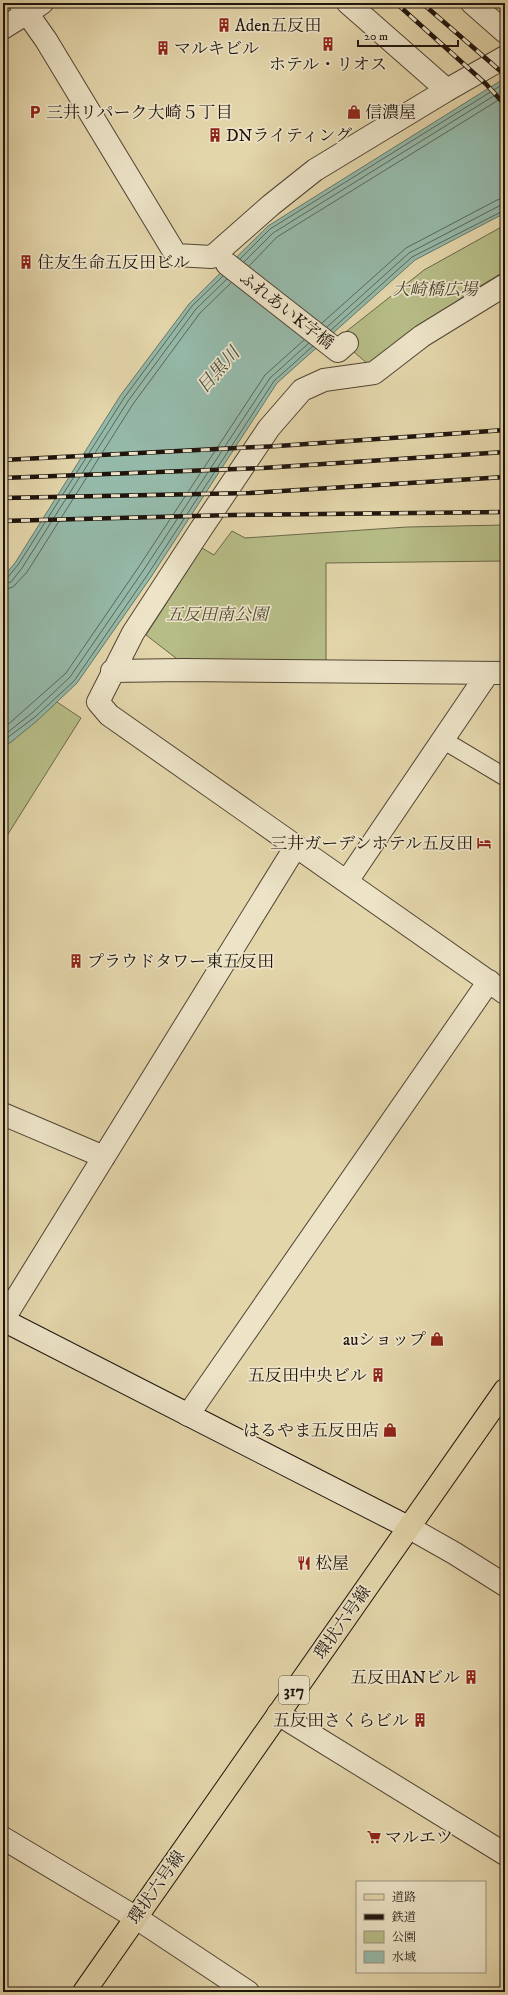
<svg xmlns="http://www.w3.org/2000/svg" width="508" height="1995" font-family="'IM FELL DW Pica','Noto Serif JP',serif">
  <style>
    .green { fill: #b7bd87; stroke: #6a684a }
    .water { fill: #95b9a9; stroke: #65776b }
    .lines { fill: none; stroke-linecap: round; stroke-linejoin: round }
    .shore { stroke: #5a665b; stroke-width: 1 }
    .lane-casing { stroke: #504434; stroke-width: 19 }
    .street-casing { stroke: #504434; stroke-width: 24 }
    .secondary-casing { stroke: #1e140d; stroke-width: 24 }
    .primary-casing { stroke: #1e140d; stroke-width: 24 }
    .lane { stroke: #ede4c8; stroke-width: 17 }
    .street { stroke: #ede4c8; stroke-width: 22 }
    .secondary { stroke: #ede4c8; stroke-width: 22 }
    .primary { stroke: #e4d6ab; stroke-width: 22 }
    .rail-casing { stroke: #1e140d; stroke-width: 4.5 }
    .rail { stroke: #ede4c8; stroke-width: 3; stroke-dasharray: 9; stroke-linecap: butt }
    .labels { text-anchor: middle; stroke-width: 3.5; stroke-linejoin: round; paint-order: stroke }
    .shield { fill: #ede4c8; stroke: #5c5245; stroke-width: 1 }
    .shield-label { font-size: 16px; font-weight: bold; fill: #1e140d }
    .poi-label { font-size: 17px; fill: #1e140d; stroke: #ede4c8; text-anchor: start }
    .park-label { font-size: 17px; font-style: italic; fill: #4c4732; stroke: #ede4c8 }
    .street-label { font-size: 17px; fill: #1e140d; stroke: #ede4c8 }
    .water-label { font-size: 18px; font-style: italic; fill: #484e44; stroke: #ede4c8 }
  </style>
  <rect width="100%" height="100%" fill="#e4d6ab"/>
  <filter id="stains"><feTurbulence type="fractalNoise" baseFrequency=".005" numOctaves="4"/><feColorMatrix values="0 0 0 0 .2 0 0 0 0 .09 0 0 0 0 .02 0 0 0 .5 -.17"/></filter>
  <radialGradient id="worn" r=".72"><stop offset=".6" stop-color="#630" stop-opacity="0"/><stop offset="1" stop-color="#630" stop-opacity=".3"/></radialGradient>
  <!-- green -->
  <path class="green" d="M 505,225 L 505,271 L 464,296 L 369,365 L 338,338 L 424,270 Z
    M 505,525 L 505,561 L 326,563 L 326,664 L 181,662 L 146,635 L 202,548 L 214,555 L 232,531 L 245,538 L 407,527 Z
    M 57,702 L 81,718 L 3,842 L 3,746 L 11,742 Z"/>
  <!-- water -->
  <path class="water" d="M 505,78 L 505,213 L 415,260 L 277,383 L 151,577 L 77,683 L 38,720 L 11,742 L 3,746 L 3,577 L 15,563 L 120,396 L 189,304 L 268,226 Z"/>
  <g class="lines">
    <!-- shore -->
    <path class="shore" d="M 240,259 L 270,229 L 505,83
      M 244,262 L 273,233 L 505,89
      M 249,266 L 277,237 L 505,96
      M 322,323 L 406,248 L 497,200 L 505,198
      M 327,327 L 409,253 L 499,206 L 505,204
      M 331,330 L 412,257 L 505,210
      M 3,579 L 7,578 L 18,565 L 124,398 L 192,306 L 223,276
      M 3,584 L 11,582 L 22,568 L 128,401 L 196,309 L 227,279
      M 3,590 L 13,587 L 27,572 L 133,404 L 200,313 L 231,283
      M 3,729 L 66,673 L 138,568 L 265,375 L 304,340
      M 3,736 L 32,713 L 70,677 L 143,571 L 270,378 L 309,343
      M 3,741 L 35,717 L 74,681 L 148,574 L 274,381 L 313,346"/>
    <defs>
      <path id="lane" d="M 443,740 L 505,777"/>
      <path id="street" d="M 42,3 L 27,13 L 46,40 L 176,255 L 212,257 L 271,205 L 315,170 L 447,90 L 505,57
        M 348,3 L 447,90
        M 472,3 L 505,32
        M 3,28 L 27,13 L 20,3
        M 227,264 L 338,351 L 347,343
        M 505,285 L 422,336 L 374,373 L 324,380 L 302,390 L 269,428 L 199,532 L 133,633 L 98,702 L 109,715 L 505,993
        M 112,671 L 184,670 L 505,673
        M 347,881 L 488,673
        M 3,1114 L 104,1157
        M 3,1320 L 296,846
        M 188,1415 L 489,981
        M 408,1527 L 454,1553 L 505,1585
        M 278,1714 L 505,1854
        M 3,1838 L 135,1917 L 248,1992"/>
      <path id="secondary" d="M 3,1320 L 408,1527"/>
      <path id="primary" d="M 84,1992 L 505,1390"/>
    </defs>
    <!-- lane casing -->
    <use href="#lane" class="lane-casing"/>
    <!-- street casing -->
    <use href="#street" class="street-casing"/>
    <!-- secondary casing -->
    <use href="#secondary" class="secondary-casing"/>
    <!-- primary casing -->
    <use href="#primary" class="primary-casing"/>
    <!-- lane -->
    <use href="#lane" class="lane"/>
    <!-- street -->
    <use href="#street" class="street"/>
    <!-- secondary -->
    <use href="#secondary" class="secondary"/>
    <!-- primary -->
    <use href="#primary" class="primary"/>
    <defs>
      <path id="rail" d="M 396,3 L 486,84 L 505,105
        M 422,3 L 505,75
        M 3,460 L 278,446 L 505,430
        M 3,478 L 263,468 L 505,452
        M 3,498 L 250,493 L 505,477
        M 3,521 L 233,515 L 505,512"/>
    </defs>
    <!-- rail casing -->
    <use href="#rail" class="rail-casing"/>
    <!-- rail -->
    <use href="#rail" class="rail"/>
  </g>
  <!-- icons -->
  <defs>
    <symbol id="building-bare" viewBox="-9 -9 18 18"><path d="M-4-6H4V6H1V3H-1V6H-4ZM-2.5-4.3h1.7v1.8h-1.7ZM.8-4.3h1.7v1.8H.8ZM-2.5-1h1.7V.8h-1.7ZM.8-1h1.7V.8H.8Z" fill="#8f2418" stroke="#ede4c8" stroke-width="2.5" paint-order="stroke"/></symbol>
    <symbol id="parking-bare" viewBox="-9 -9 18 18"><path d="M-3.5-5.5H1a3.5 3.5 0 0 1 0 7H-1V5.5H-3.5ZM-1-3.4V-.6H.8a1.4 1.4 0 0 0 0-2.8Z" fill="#8f2418" stroke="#ede4c8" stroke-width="2.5" paint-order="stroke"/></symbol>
    <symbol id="shop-bare" viewBox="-9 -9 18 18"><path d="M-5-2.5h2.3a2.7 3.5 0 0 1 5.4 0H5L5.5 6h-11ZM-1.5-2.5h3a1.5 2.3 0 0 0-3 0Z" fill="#8f2418" stroke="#ede4c8" stroke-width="2.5" paint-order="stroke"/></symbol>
    <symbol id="hotel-bare" viewBox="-9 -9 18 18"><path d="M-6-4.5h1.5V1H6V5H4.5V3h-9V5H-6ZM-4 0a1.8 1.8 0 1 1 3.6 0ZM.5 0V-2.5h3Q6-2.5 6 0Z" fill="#8f2418" stroke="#ede4c8" stroke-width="2.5" paint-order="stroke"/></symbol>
    <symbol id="restaurant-bare" viewBox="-9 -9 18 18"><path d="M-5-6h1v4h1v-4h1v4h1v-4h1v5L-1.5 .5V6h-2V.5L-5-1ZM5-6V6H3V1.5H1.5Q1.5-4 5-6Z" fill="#8f2418" stroke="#ede4c8" stroke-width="2.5" paint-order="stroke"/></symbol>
    <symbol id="supermarket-bare" viewBox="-9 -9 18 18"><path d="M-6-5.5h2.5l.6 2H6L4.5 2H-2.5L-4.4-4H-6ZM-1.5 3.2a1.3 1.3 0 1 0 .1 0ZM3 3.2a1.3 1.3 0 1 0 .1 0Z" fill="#8f2418" stroke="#ede4c8" stroke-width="2.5" paint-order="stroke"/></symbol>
  </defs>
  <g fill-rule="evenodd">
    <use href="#building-bare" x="214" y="15" width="20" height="20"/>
    <use href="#building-bare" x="318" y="34" width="20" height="20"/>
    <use href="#building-bare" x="153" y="38" width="20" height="20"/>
    <use href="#parking-bare" x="25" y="102" width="20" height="20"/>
    <use href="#shop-bare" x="344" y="102" width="20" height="20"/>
    <use href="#building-bare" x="205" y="125" width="20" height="20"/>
    <use href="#building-bare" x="16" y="252" width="20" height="20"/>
    <use href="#hotel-bare" x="474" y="833" width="20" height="20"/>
    <use href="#building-bare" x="66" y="951" width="20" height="20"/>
    <use href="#shop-bare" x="427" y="1329" width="20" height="20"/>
    <use href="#building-bare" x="368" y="1365" width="20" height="20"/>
    <use href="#shop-bare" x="380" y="1420" width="20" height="20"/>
    <use href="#restaurant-bare" x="294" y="1553" width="20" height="20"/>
    <use href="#building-bare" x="461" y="1667" width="20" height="20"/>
    <use href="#building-bare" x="410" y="1710" width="20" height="20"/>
    <use href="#supermarket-bare" x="364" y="1827" width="20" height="20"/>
  </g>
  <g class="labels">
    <!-- shield labels -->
    <rect class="shield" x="279" y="1676" width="30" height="28" rx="3"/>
    <g class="shield-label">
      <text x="294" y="1696">317</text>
    </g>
    <!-- poi labels -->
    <g class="poi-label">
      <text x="235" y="31">Aden五反田</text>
      <text x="174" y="54">マルキビル</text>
      <text x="328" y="70" text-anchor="middle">ホテル・リオス</text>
      <text x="46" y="118">三井リパーク大崎５丁目</text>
      <text x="365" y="118">信濃屋</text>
      <text x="226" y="141">DNライティング</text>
      <text x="37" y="268">住友生命五反田ビル</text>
      <text x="473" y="849" text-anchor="end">三井ガーデンホテル五反田</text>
      <text x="87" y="967">プラウドタワー東五反田</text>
      <text x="426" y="1345" text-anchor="end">auショップ</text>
      <text x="367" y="1381" text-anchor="end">五反田中央ビル</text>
      <text x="379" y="1436" text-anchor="end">はるやま五反田店</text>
      <text x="315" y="1569">松屋</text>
      <text x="460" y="1683" text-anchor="end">五反田ANビル</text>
      <text x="409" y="1726" text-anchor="end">五反田さくらビル</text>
      <text x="385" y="1843">マルエツ</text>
    </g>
    <!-- park labels -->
    <g class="park-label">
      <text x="435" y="295">大崎橋広場</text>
      <text x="217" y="620">五反田南公園</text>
    </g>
    <!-- street labels -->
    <g class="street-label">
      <text transform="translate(287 310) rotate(38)" y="6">ふれあいK字橋</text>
      <text transform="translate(342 1622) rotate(-55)" y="6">環状六号線</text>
      <text transform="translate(156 1887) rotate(-55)" y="6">環状六号線</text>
    </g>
    <!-- water labels -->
    <g class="water-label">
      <text transform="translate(218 370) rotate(-49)" y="6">目黒川</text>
    </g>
  </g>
  <!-- margin -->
  <rect width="508" height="1995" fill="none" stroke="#e4d6ab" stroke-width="16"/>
  <rect x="4" y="4" width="500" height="1987" fill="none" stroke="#1e140d" stroke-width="2"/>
  <rect x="8" y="8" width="492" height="1979" fill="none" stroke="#1e140d"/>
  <!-- legend -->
  <rect x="356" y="1881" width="130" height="92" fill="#ede4c8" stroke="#9a917d"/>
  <rect x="364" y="1894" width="20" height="6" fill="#e4d6ab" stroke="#9a917d"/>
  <text x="392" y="1901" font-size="12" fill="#1e140d">道路</text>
  <rect x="364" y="1914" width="20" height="6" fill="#1e140d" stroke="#9a917d"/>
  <text x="392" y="1921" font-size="12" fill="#1e140d">鉄道</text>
  <rect x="364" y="1931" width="20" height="12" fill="#b7bd87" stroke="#9a917d"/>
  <text x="392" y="1941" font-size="12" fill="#1e140d">公園</text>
  <rect x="364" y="1951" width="20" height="12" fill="#95b9a9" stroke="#9a917d"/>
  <text x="392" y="1961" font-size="12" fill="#1e140d">水域</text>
  <!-- scale -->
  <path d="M358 40v6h100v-6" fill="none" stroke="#1e140d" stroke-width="2"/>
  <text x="364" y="40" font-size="12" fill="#1e140d" stroke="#ede4c8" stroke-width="3" paint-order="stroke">20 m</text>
  <rect width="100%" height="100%" filter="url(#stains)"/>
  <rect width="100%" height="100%" fill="url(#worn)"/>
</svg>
